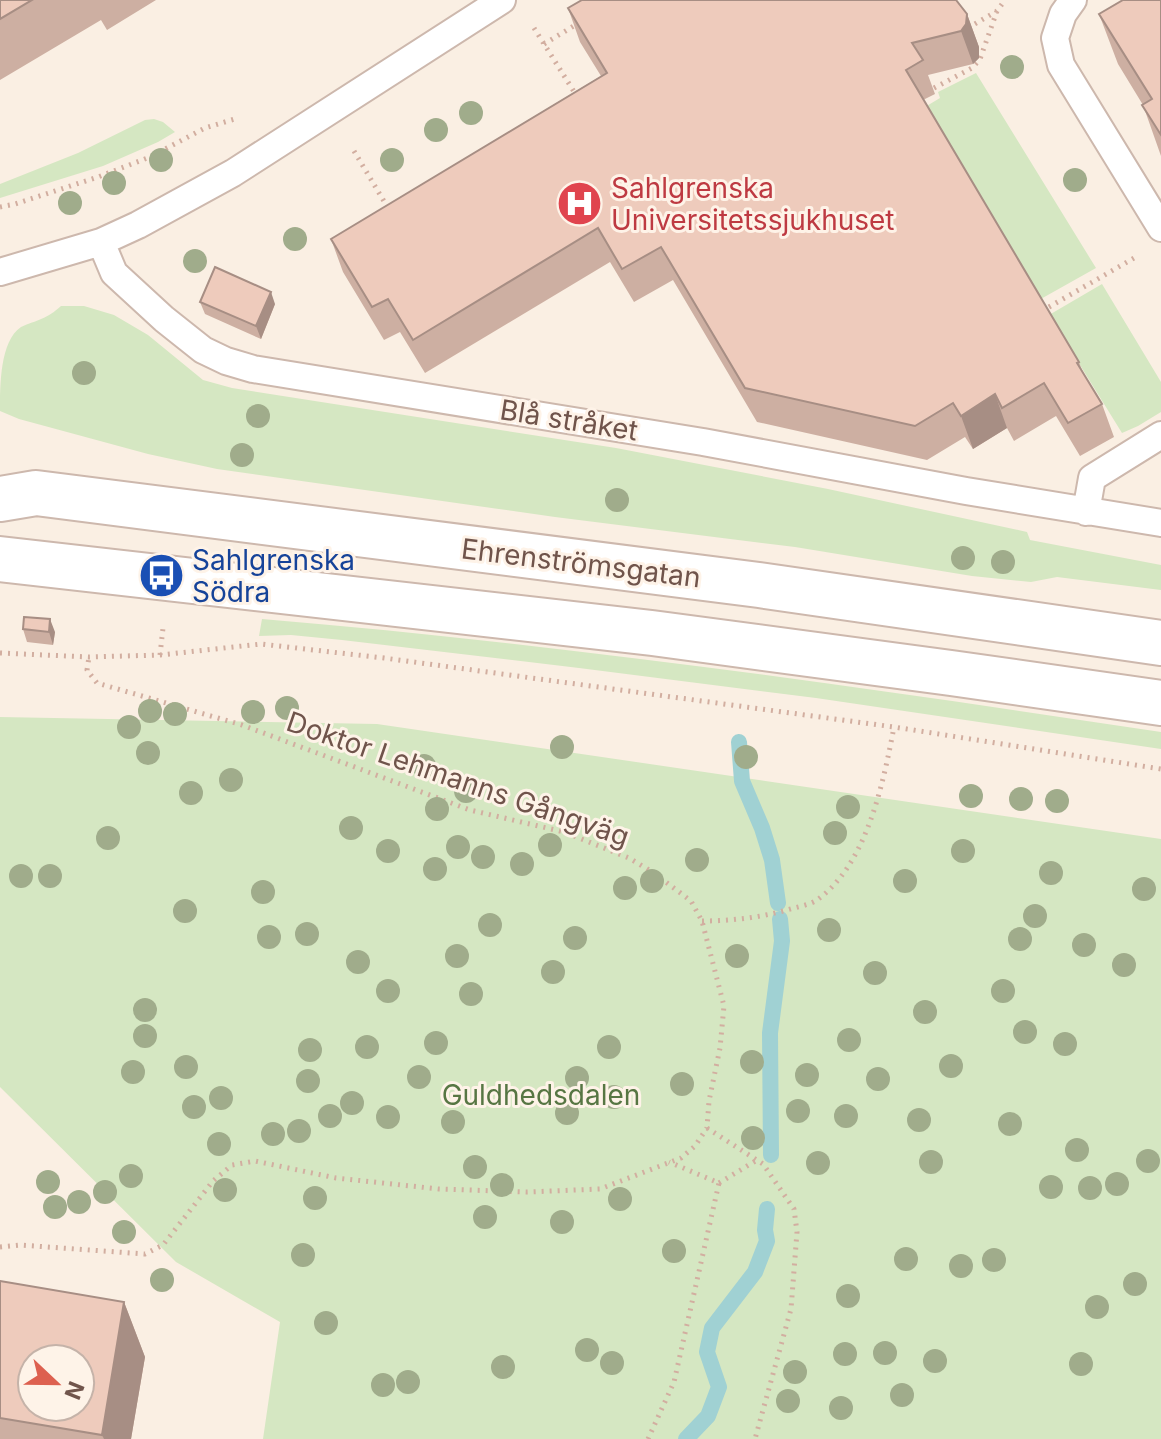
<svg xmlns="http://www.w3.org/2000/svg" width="1161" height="1439" font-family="Inter,sans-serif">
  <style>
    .green { fill: #d5e7c2 }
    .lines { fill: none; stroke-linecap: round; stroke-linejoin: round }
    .stream { stroke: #a0d1d3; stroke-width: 16 }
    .service-casing { stroke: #cdb8ad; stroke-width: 30 }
    .tertiary-casing { stroke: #cdb8ad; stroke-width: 48 }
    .path { stroke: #d2aea0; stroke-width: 5; stroke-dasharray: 2 6; stroke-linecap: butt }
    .service { stroke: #fff; stroke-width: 26 }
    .tertiary { stroke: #fff; stroke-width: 44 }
    .tree { fill: #a0ac8b }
    .wall { fill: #cdafa2 }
    .shaded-wall { fill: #a78e84 }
    .building { fill: #eecbbc; stroke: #a78e84; stroke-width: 2; fill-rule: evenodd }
    .labels { text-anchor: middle; stroke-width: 6; stroke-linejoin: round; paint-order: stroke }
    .health-label { font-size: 28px; fill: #be3a42; stroke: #fef3e8; text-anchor: start }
    .street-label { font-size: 28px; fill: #70544b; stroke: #fef3e8 }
    .transit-label { font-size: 28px; fill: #164399; stroke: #fef3e8; text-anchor: start }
    .park-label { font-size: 28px; fill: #577643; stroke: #fef3e8 }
  </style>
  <rect width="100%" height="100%" fill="#faefe3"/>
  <!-- green -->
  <path class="green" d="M 976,73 L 1096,268 L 1039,300 L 925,107 L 940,98 L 938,92 Z
    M 154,119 L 163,122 L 175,132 L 158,142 L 103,166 L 0,198 L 0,184 L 78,153 L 145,120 Z
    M 1102,284 L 1161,382 L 1161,412 L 1138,426 L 1122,433 L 1049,315 Z
    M 61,306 L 84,306 L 114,315 L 148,335 L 203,380 L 232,388 L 616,448 L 828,489 L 1027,532 L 1030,540 L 1161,565 L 1161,590 L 1057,577 L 1031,582 L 972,576 L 795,547 L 555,517 L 217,469 L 148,454 L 19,419 L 0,411 C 0,385 0,341 21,327 C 37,320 47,319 61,306 Z
    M 262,619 C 563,644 862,687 1161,732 L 1161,749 L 816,698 L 579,668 L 342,640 L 291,635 L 259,636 Z
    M 0,717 L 377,724 L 1161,839 L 1161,1439 L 263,1439 L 280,1322 L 176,1262 L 0,1087 Z"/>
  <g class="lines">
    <!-- stream -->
    <path class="stream" d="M 739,742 L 742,781 L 762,828 L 772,860 L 778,903
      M 771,1155 L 770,1033 L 782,941 L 780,919
      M 686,1439 L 708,1416 L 719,1387 L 707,1352 L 712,1328 L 755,1272 L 767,1241 L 765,1230 L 767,1209"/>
    <defs>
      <path id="service" d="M 1073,0 L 1063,14 L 1055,38 L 1061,65 L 1161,228
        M 101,242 L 114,273 L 164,319 L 203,350 L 226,361 L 253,369 L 703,442 L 966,491 L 1161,523
        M 0,272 L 101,242 L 138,225 L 233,173 L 502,0
        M 1086,512 L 1092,478 L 1161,435"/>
      <path id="tertiary" d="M 0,499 L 36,493 L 759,585 L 1161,643
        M 0,559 L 652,633 L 951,673 L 1161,703"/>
    </defs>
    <!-- service casing -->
    <use href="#service" class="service-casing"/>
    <!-- tertiary casing -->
    <use href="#tertiary" class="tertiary-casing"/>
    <!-- path -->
    <path class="path" d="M 534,28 L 578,98
      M 968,28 L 997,11 L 1005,0
      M 544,44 L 577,24
      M 934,88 L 972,68 L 980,59 L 997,11
      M 354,151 L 388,208
      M 0,207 L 15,204 L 98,177 L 150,157 L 205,128 L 238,118
      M 1042,311 L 1134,258
      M 0,653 L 89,657 L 160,655 L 261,644 L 384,658 L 894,727 L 1161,769
      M 160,655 L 163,628
      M 702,921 C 733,921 764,917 794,908 C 802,906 811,904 817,900 C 867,864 883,784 894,727
      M 707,1128 L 763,1164 L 794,1209 L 797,1232 L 791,1309 L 755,1439
      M 719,1183 L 757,1160
      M 0,1247 L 20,1245 L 145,1254 L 163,1245 L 213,1181 L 232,1165 L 255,1161 L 336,1178 L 439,1189 L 527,1192 L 600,1189 L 681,1158 L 695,1146 L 707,1128 L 709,1101 L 720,1048 L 724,1006 L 702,921 L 691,901 L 654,873 L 629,858 L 564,832 L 470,810 L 242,725 L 97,683 L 87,670 L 89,657
      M 648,1439 L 674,1382 L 719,1183 L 669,1162"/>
    <!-- service -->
    <use href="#service" class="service"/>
    <!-- tertiary -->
    <use href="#tertiary" class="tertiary"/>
  </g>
  <!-- trees -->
  <g class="tree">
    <circle cx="1012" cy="67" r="12"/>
    <circle cx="471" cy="113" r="12"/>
    <circle cx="436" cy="130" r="12"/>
    <circle cx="161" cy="160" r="12"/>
    <circle cx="392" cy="160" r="12"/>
    <circle cx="1075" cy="180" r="12"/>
    <circle cx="114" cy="183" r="12"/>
    <circle cx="70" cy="203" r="12"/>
    <circle cx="295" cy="239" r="12"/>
    <circle cx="195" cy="261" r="12"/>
    <circle cx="84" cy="373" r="12"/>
    <circle cx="258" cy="416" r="12"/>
    <circle cx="242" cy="455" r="12"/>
    <circle cx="617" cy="500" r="12"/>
    <circle cx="963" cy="558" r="12"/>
    <circle cx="1003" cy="562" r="12"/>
    <circle cx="287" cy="708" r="12"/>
    <circle cx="150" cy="711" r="12"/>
    <circle cx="253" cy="712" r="12"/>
    <circle cx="175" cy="714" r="12"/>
    <circle cx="129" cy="727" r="12"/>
    <circle cx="562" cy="747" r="12"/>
    <circle cx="148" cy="753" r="12"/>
    <circle cx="746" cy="757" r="12"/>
    <circle cx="424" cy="766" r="12"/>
    <circle cx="231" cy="780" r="12"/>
    <circle cx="466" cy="791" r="12"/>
    <circle cx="191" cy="793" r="12"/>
    <circle cx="971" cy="796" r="12"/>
    <circle cx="1021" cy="799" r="12"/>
    <circle cx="1057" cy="801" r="12"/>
    <circle cx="848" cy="807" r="12"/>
    <circle cx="437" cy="809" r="12"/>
    <circle cx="351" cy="828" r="12"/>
    <circle cx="835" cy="833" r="12"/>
    <circle cx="108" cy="838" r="12"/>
    <circle cx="550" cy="845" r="12"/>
    <circle cx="458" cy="847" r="12"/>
    <circle cx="388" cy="851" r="12"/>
    <circle cx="963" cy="851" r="12"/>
    <circle cx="483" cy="857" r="12"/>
    <circle cx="697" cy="860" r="12"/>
    <circle cx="522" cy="864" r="12"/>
    <circle cx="435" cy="869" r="12"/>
    <circle cx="1051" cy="873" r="12"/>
    <circle cx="21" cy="876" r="12"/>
    <circle cx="50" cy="876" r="12"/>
    <circle cx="652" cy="881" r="12"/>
    <circle cx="905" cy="881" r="12"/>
    <circle cx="625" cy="888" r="12"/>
    <circle cx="1144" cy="889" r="12"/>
    <circle cx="263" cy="892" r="12"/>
    <circle cx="185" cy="911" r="12"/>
    <circle cx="1035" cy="916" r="12"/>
    <circle cx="490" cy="925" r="12"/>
    <circle cx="829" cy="930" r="12"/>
    <circle cx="307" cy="934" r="12"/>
    <circle cx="269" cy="937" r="12"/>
    <circle cx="575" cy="938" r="12"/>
    <circle cx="1020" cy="939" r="12"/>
    <circle cx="1084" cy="945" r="12"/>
    <circle cx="457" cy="956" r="12"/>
    <circle cx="737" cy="956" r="12"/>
    <circle cx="358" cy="962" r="12"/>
    <circle cx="1124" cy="965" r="12"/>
    <circle cx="553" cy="972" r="12"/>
    <circle cx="875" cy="973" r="12"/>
    <circle cx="388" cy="991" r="12"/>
    <circle cx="1003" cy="991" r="12"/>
    <circle cx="471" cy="994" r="12"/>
    <circle cx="145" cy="1010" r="12"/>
    <circle cx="925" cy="1012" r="12"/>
    <circle cx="1025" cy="1032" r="12"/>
    <circle cx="145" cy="1036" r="12"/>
    <circle cx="849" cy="1040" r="12"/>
    <circle cx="436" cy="1043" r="12"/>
    <circle cx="1065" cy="1044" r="12"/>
    <circle cx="367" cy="1047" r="12"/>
    <circle cx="609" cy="1047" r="12"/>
    <circle cx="310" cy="1050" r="12"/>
    <circle cx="752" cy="1062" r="12"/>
    <circle cx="951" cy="1066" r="12"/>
    <circle cx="186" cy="1067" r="12"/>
    <circle cx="133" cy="1072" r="12"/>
    <circle cx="807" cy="1075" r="12"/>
    <circle cx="419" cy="1077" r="12"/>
    <circle cx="577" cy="1078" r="12"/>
    <circle cx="878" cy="1079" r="12"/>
    <circle cx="308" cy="1081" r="12"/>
    <circle cx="682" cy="1084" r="12"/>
    <circle cx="614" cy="1097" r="12"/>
    <circle cx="221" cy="1098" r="12"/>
    <circle cx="352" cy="1103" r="12"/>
    <circle cx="194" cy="1107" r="12"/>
    <circle cx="798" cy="1111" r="12"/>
    <circle cx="567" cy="1113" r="12"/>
    <circle cx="330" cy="1116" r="12"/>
    <circle cx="846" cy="1116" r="12"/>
    <circle cx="388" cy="1117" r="12"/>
    <circle cx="919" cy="1120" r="12"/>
    <circle cx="453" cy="1122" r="12"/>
    <circle cx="1010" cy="1124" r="12"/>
    <circle cx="299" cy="1131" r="12"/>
    <circle cx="273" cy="1134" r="12"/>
    <circle cx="753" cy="1138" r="12"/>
    <circle cx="219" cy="1144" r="12"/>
    <circle cx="1077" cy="1150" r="12"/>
    <circle cx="1148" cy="1161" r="12"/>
    <circle cx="931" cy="1162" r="12"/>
    <circle cx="818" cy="1163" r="12"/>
    <circle cx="475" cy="1167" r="12"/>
    <circle cx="131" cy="1176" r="12"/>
    <circle cx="48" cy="1182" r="12"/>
    <circle cx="1117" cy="1184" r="12"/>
    <circle cx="502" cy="1185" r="12"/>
    <circle cx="1051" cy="1187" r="12"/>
    <circle cx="1090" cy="1188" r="12"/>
    <circle cx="225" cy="1190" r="12"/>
    <circle cx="105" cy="1192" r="12"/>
    <circle cx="315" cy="1198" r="12"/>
    <circle cx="620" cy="1199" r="12"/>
    <circle cx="79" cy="1202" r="12"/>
    <circle cx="55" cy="1207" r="12"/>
    <circle cx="485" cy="1217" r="12"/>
    <circle cx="562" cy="1222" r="12"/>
    <circle cx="124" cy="1232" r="12"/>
    <circle cx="674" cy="1251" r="12"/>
    <circle cx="303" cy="1255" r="12"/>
    <circle cx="906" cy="1259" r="12"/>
    <circle cx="994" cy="1260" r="12"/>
    <circle cx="961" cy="1266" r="12"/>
    <circle cx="162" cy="1280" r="12"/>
    <circle cx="1135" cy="1284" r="12"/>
    <circle cx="848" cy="1296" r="12"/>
    <circle cx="1097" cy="1307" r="12"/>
    <circle cx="326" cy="1323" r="12"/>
    <circle cx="587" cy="1350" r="12"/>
    <circle cx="885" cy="1353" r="12"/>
    <circle cx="845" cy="1354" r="12"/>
    <circle cx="935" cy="1361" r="12"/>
    <circle cx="612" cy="1363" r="12"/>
    <circle cx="1081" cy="1364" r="12"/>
    <circle cx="503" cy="1367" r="12"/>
    <circle cx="795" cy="1372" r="12"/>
    <circle cx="408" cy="1382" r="12"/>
    <circle cx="383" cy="1385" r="12"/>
    <circle cx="902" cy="1395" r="12"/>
    <circle cx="788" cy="1401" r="12"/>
    <circle cx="841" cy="1408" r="12"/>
  </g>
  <!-- wall -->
  <path class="wall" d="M 0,0 L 156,0 L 107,30 L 101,20 L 0,80 Z
    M 1161,0 L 1161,156 L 1143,105 L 1118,64 L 1099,14 Z
    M 568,8 L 967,14 L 979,47 L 979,58 L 973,64 L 928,75 L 935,94 L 923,100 L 1079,362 L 1083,373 L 1102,404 L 1114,437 L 1080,456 L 1056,416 L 1014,441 L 1007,428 L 973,449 L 965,437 L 927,460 L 757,422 L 673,280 L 634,302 L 610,262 L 425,373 L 400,332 L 384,340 L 343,272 L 331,239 L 601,76 L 580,42 Z
    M 200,302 L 275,304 L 261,339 L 205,314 Z
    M 23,629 L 55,632 L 53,645 L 27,642 Z
    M 0,1281 L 124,1302 L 145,1357 L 131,1439 L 0,1439 Z"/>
  <!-- shaded-wall -->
  <path class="shaded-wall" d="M 967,14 L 979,47 L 979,58 L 973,64 L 961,31 Z
    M 271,292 L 275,304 L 261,339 L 256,326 Z
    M 995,394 L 1007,428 L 973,449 L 961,416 Z
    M 50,619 L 55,632 L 53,645 L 49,632 Z
    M 124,1302 L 145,1357 L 131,1439 L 104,1439 L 102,1435 Z"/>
  <!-- building -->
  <path class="building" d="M 0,0 L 32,0 L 0,19 Z
    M 582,0 L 956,0 L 967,14 L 966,24 L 961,31 L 912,43 L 923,60 L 906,70 L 1079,362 L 1077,363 L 1102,404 L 1068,423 L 1044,383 L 1002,408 L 995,394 L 961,416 L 953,403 L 915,426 L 745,388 L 661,247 L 622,269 L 598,228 L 413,340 L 388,299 L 372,307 L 331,239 L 607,73 L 568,8 Z
    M 1123,0 L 1161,0 L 1161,135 L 1142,105 L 1152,99 L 1099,14 Z
    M 215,267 L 271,292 L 256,326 L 200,302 Z
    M 24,617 L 50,619 L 49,632 L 23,629 Z
    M 0,1281 L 124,1302 L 102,1435 L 0,1418 ZM 32,1359 L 80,1359 L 80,1407 L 32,1407 Z"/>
  <!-- icons -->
  <defs>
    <symbol id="hospital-disc" viewBox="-11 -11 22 22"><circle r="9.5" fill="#e0444e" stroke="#fef3e8"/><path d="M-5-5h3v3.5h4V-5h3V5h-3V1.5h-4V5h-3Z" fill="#fff"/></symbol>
    <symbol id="bus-disc" viewBox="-11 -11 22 22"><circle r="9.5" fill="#1a4fb4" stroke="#fef3e8"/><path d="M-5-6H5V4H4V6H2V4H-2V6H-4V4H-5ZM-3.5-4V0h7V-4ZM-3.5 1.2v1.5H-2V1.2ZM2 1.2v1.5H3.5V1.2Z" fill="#fff"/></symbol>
  </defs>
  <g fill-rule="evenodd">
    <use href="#hospital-disc" x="554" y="178" width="51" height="51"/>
    <use href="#bus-disc" x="136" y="550" width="51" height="51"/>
  </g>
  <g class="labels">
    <!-- health labels -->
    <g class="health-label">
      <text x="611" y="198">Sahlgrenska<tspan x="611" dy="32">Universitetssjukhuset</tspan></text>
    </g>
    <!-- street labels -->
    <g class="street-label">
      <text transform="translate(569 420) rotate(9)" y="10">Blå stråket</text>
      <text transform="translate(581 563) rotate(7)" y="10">Ehrenströmsgatan</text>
      <text transform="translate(458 779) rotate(19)" y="10">Doktor Lehmanns Gångväg</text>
    </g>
    <!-- transit labels -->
    <g class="transit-label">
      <text x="192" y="570">Sahlgrenska<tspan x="192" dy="32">Södra</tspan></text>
    </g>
    <!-- park labels -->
    <g class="park-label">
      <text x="541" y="1105">Guldhedsdalen</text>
    </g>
  </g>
  <!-- north arrow -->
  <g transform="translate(56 1383) rotate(112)"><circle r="38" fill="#fef3e8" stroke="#c5b3a9" stroke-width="2"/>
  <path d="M0-6L14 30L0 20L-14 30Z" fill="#dd604f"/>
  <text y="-12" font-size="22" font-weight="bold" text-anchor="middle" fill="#70544b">N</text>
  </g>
</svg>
